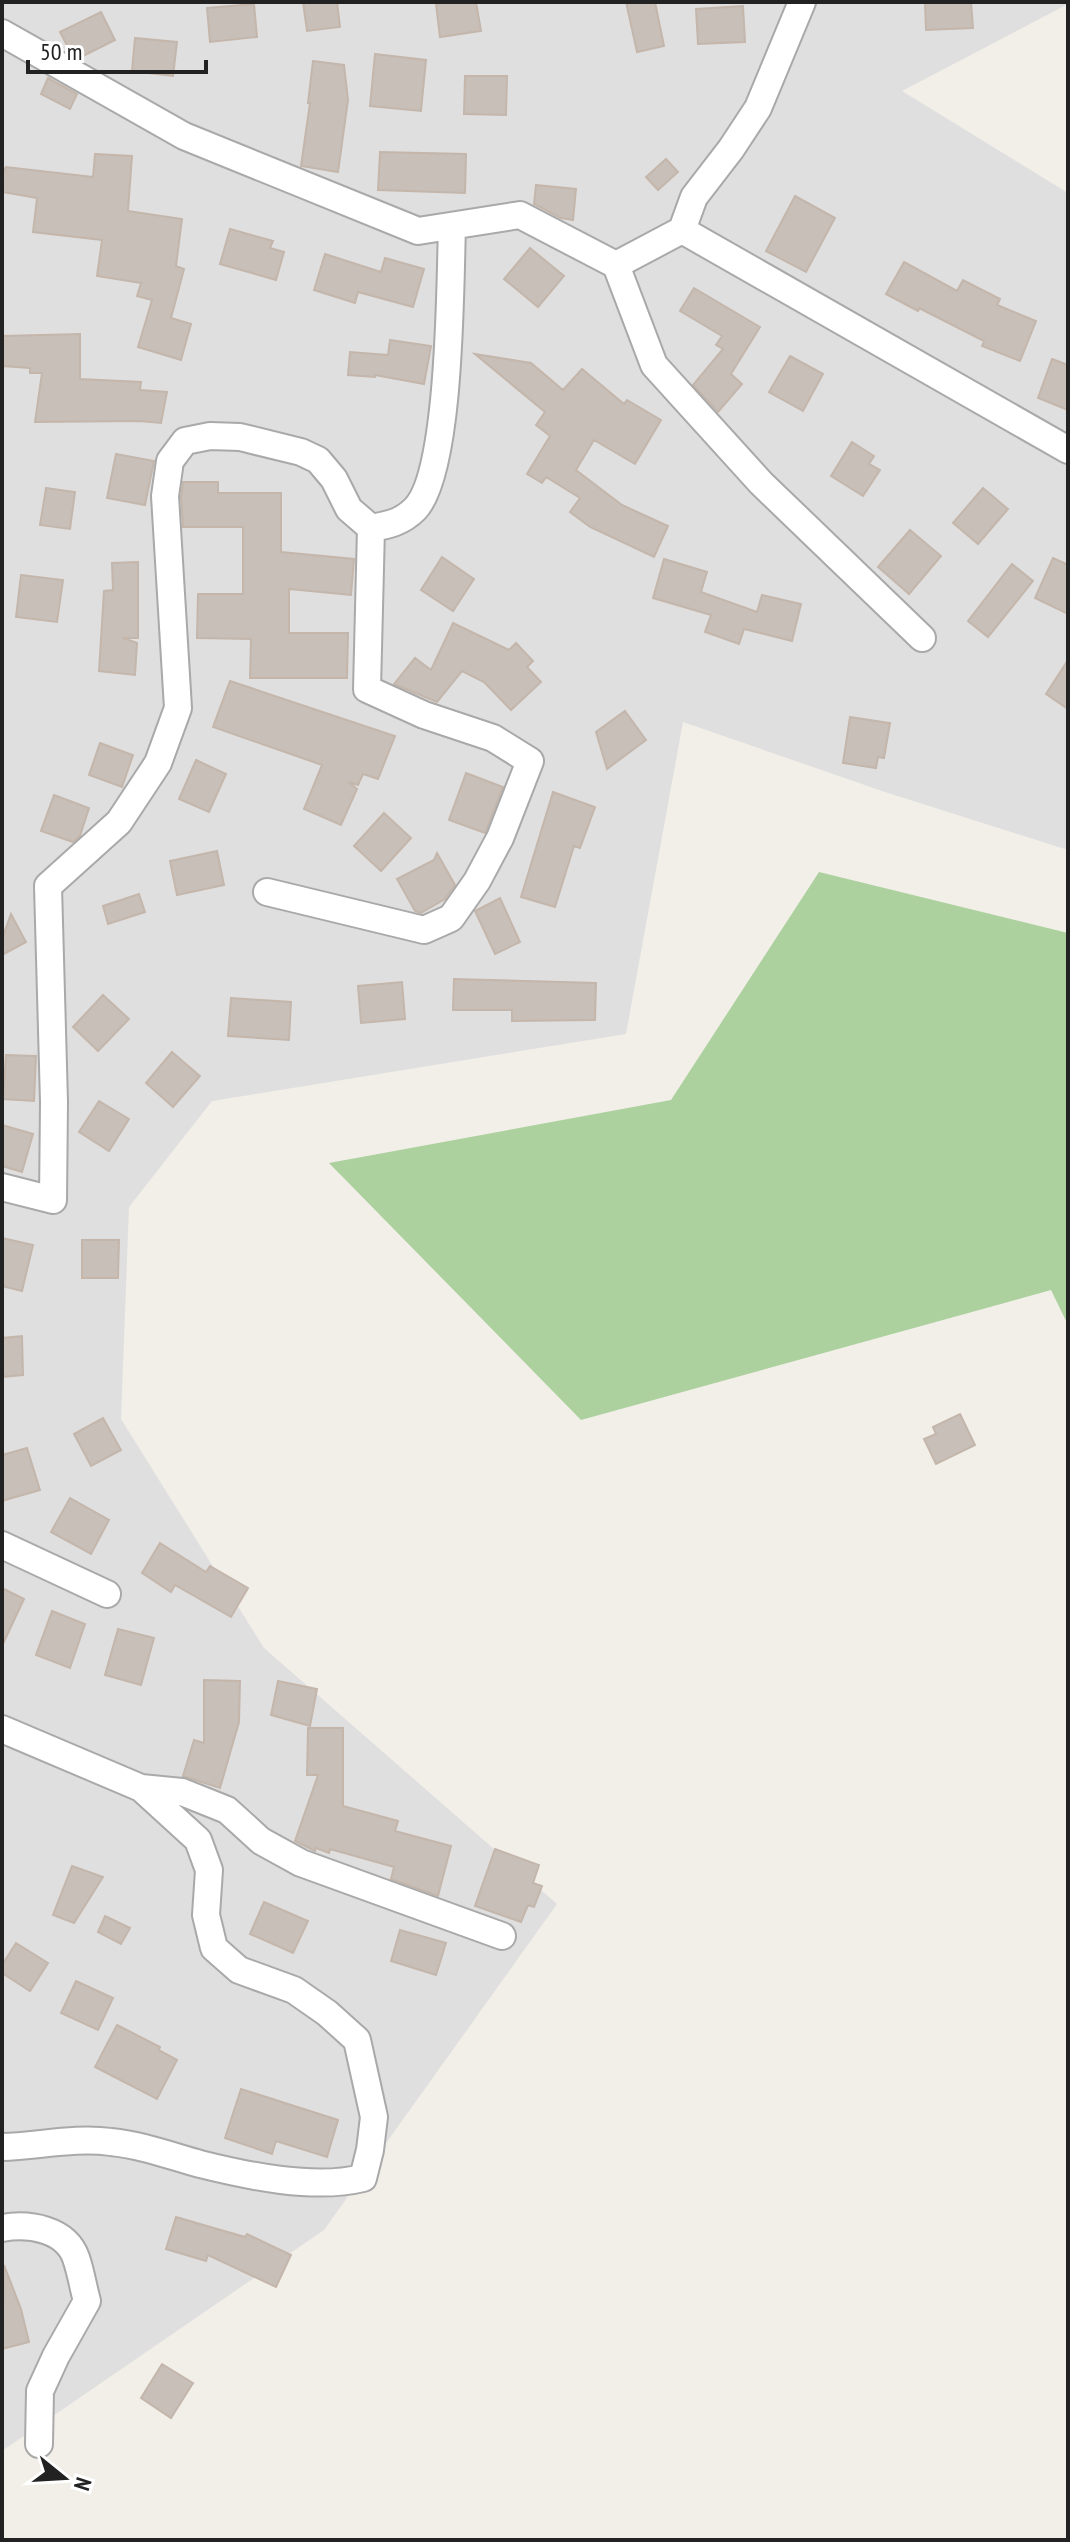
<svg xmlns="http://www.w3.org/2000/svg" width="1070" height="2542" font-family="'PT Sans Narrow',sans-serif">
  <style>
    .residential { fill: #e0dfdf }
    .forest { fill: #add19e }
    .building { fill: #c7bfb8; stroke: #c4b6ab; stroke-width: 2 }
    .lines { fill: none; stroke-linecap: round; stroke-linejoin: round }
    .street-casing { stroke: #a9a9a9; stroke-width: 30 }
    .street { stroke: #fff; stroke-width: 26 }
  </style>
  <rect width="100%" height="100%" fill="#f2efe9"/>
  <!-- residential -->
  <path class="residential" d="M 2,2 L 1068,2 L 1068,4 L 902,91 L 1068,193 L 1068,850 L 885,792 L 683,722 L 626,1034 L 212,1101 L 129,1207 L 121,1419 L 264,1648 L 557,1904 L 324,2230 L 2,2451 Z"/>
  <!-- forest -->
  <path class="forest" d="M 819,872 L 1068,933 L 1068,1325 L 1051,1290 L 581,1420 L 329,1163 L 671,1100 Z"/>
  <!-- building -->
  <path class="building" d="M 303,2 L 337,2 L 340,27 L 307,31 Z
    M 448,2 L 476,2 L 481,31 L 440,37 L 436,4 Z
    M 626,2 L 655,2 L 664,46 L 637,52 Z
    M 925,2 L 971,2 L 973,28 L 926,30 Z
    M 254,4 L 257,37 L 210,42 L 207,8 Z
    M 743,6 L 745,42 L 698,44 L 696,9 Z
    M 101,12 L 115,40 L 79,58 L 71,53 L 60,32 Z
    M 135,38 L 177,42 L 173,76 L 132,71 Z
    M 375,54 L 426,60 L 421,111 L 370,106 Z
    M 313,61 L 344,65 L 348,100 L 338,172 L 301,166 L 310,103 L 308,103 Z
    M 465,76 L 507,76 L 506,115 L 464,114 Z
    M 48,78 L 77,94 L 70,109 L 41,94 Z
    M 380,152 L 466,154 L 465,193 L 378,190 Z
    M 95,154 L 132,156 L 128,211 L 182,219 L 176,266 L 184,269 L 171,318 L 191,324 L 181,360 L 138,347 L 152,300 L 137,296 L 141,283 L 97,276 L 102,240 L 33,232 L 37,198 L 2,192 L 2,175 L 6,167 L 93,177 Z
    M 666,159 L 678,172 L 658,190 L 646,177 Z
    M 536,185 L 576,189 L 573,220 L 561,218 L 534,204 Z
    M 795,196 L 835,218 L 806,272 L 766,251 Z
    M 230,229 L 273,241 L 270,248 L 284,252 L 276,280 L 220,264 Z
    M 530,248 L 564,276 L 538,307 L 504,279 Z
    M 325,254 L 381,272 L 385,258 L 424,269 L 413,307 L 358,292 L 355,303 L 314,290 Z
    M 904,262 L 957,291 L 963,280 L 1000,299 L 997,305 L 1036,321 L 1020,361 L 982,346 L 984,341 L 919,308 L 918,311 L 886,294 Z
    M 694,288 L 760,327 L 731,374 L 742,384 L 718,412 L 693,385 L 723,349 L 716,345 L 722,336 L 680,311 Z
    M 80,334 L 80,379 L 141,382 L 140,390 L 167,392 L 161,423 L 139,421 L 35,422 L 42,373 L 30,373 L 30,368 L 2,366 L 2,336 Z
    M 390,340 L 431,346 L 424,384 L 375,375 L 375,377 L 348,375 L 350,352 L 388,355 Z
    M 475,354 L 531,363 L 563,390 L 582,369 L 624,404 L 627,400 L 661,420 L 635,464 L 594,440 L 576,470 L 622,505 L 668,526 L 654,557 L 590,527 L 570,512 L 580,498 L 546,477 L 542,483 L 527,474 L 550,436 L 536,425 L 545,412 Z
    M 790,356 L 823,374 L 803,411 L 769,392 Z
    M 1052,359 L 1068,365 L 1068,410 L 1038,398 Z
    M 852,442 L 874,456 L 869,464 L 880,470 L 863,496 L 831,476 Z
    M 116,454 L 154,461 L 145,505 L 107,498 Z
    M 183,482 L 218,482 L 218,493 L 281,493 L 281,552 L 354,559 L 351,595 L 289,589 L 289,633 L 348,633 L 347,678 L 250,678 L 251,639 L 197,638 L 198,594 L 243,594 L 243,527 L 183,527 L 181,497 Z
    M 46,488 L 75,492 L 70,529 L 40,525 Z
    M 983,488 L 1008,509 L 978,544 L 953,523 Z
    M 910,530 L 941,556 L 909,594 L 878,567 Z
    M 442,557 L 474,579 L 453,611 L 421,590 Z
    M 1053,558 L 1068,565 L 1068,614 L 1035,598 Z
    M 664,559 L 707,572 L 701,592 L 757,612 L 762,595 L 801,604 L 792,641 L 744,629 L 739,644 L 705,632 L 711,615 L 653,598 Z
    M 138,562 L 138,638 L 123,638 L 137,643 L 135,675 L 99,671 L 104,591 L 113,590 L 112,563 Z
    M 1012,564 L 1033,581 L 988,637 L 968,621 Z
    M 21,575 L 63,580 L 57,622 L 16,617 Z
    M 453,623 L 509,650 L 516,643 L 533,661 L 527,667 L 541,682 L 511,710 L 484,682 L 462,671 L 437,702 L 394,684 L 415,658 L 431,670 Z
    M 1068,660 L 1068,709 L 1046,694 Z
    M 230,681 L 395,736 L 378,779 L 363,774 L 358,785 L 349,782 L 357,789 L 341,825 L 304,809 L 322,765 L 213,727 Z
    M 625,711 L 646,740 L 607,769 L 596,732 Z
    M 850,717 L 890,723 L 884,758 L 878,757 L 876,768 L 843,763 Z
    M 100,743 L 133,755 L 122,787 L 89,775 Z
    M 196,760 L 226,774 L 209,812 L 179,799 Z
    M 466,773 L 503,787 L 485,833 L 449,820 Z
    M 553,792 L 595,807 L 580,848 L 574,846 L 555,907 L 521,897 Z
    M 54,795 L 89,808 L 80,836 L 73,842 L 41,831 Z
    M 384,813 L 411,838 L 381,871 L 354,846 Z
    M 217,851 L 224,885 L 177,895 L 170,861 Z
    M 437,853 L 455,885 L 445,899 L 421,913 L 415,911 L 397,879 L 434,860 Z
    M 139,894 L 145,912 L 108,924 L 103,906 Z
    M 500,898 L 520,942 L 495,954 L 475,911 Z
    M 11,914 L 26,942 L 2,955 L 2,939 Z
    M 454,979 L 596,983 L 595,1020 L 512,1021 L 512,1010 L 453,1010 Z
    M 402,982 L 405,1019 L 361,1023 L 358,986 Z
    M 103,995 L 129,1019 L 98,1051 L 73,1027 Z
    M 231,998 L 291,1002 L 289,1040 L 228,1036 Z
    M 172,1052 L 200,1076 L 173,1107 L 146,1083 Z
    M 6,1055 L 36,1056 L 34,1101 L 3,1099 Z
    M 99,1101 L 129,1119 L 109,1151 L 79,1132 Z
    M 2,1125 L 33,1134 L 22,1172 L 2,1166 Z
    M 2,1238 L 33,1245 L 22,1291 L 2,1286 Z
    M 82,1240 L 119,1240 L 118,1278 L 82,1278 Z
    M 22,1336 L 23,1375 L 2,1377 L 2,1338 Z
    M 960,1414 L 975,1445 L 936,1464 L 924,1439 L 936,1434 L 933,1427 Z
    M 103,1418 L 121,1450 L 91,1466 L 74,1434 Z
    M 27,1448 L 40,1490 L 2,1501 L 2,1455 Z
    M 70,1498 L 109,1520 L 91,1554 L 51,1532 Z
    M 160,1543 L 206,1572 L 210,1566 L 248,1588 L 231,1617 L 175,1585 L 171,1592 L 142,1573 Z
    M 2,1588 L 24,1599 L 2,1646 Z
    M 52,1611 L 85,1624 L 70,1668 L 36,1655 Z
    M 118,1629 L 154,1638 L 141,1685 L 105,1675 Z
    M 204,1680 L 240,1681 L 239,1722 L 220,1788 L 183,1776 L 194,1740 L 204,1743 Z
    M 278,1681 L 317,1689 L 310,1726 L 271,1715 Z
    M 308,1728 L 343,1728 L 343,1806 L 398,1821 L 395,1831 L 451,1846 L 438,1896 L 391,1879 L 394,1867 L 330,1849 L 329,1853 L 316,1848 L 315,1851 L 295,1841 L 318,1775 L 307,1775 Z
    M 495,1849 L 539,1865 L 533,1883 L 542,1886 L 534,1907 L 528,1905 L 521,1922 L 475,1906 Z
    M 72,1866 L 103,1877 L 74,1923 L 53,1915 Z
    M 264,1902 L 308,1921 L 293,1953 L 250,1934 Z
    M 105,1916 L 130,1928 L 121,1944 L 98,1932 Z
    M 400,1930 L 446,1943 L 436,1975 L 391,1961 Z
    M 16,1943 L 48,1963 L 30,1991 L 2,1973 L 2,1965 Z
    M 76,1981 L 113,1998 L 98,2030 L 61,2013 Z
    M 117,2025 L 160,2047 L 159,2050 L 177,2060 L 157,2099 L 95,2067 Z
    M 241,2089 L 338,2120 L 327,2157 L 276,2141 L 272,2154 L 225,2138 Z
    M 176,2217 L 245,2237 L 247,2234 L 291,2255 L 276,2287 L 208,2255 L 206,2261 L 166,2249 Z
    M 4,2265 L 21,2309 L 29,2342 L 2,2349 Z
    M 162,2364 L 193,2383 L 171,2418 L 141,2398 Z"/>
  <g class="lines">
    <defs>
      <path id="street" d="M 2,33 L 184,136 L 418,231 L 520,215 L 616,265 L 682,230 L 694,197 L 731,149 L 758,108 L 802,2
        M 682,230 L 1068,450
        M 616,265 L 654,365 L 761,483 L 922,638
        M 267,892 L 424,930 L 451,918 L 477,881 L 500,838 L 530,761 L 493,738 L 424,715 L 367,689 L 371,528
        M 2,1187 L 53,1200 L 54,1102 L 48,886 L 119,822 L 158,763 L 178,708 L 165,496 L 170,461 L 185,441 L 210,436 L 240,437 L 301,452 L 318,460 L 334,479 L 349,509 L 371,528 C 389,525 402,522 415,509 C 451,472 450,283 452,226
        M 2,1545 L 107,1594
        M 2,1729 L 141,1788 L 182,1792 L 227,1810 L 261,1841 L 301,1863 L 502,1936
        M 2,2147 C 38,2146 75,2137 111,2142 C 142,2145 171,2156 200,2164 C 248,2176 314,2190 363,2178 L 370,2150 L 374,2117 L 357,2040 L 327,2013 L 294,1990 L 239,1970 L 214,1948 L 206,1915 L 209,1870 L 198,1840 L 141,1788
        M 2,2228 C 29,2223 66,2229 76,2258 C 81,2272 83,2287 87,2301 L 56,2356 L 40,2391 L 39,2444"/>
    </defs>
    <!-- street casing -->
    <use href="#street" class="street-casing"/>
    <!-- street -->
    <use href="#street" class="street"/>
  </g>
  <!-- border -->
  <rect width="1070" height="2542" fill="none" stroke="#222222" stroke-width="8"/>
  <!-- north arrow -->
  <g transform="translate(64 2478) rotate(108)" stroke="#ffffff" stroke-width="6" paint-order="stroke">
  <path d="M0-6L14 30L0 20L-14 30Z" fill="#222222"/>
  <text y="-12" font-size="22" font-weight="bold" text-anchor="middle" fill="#222222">N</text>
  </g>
  <!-- scale -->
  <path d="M28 60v12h178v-12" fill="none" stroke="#222222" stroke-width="4"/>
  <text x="40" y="60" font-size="24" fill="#222222" stroke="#ffffff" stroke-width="6" paint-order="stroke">50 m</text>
</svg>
